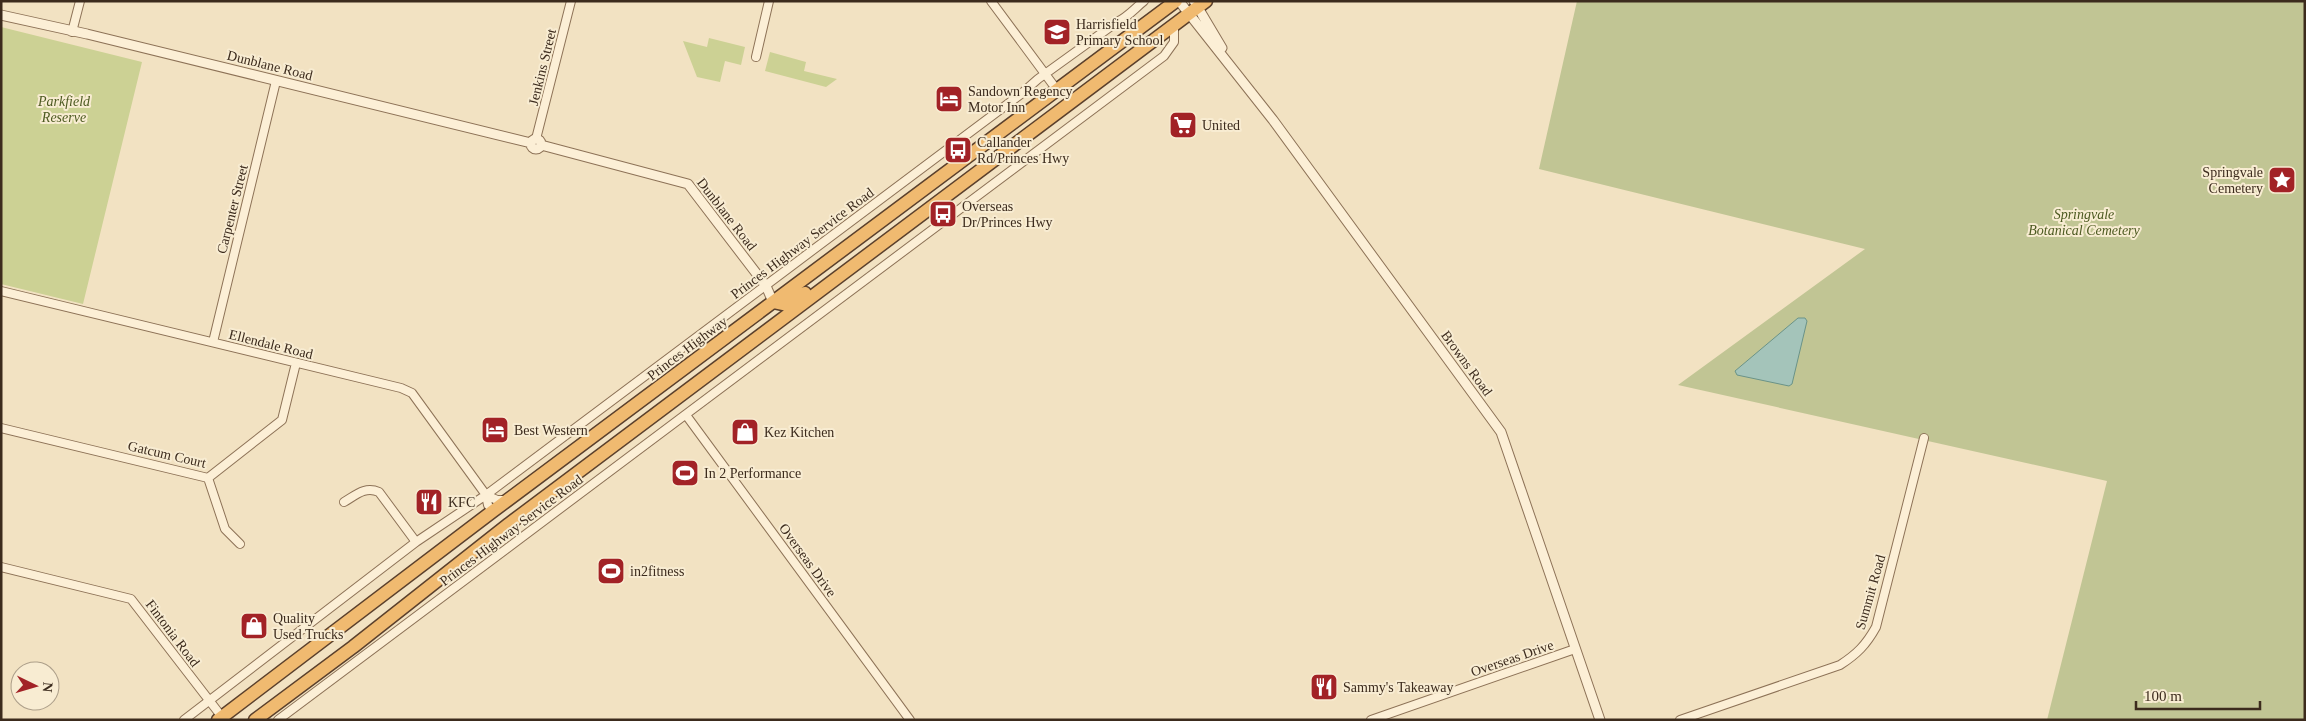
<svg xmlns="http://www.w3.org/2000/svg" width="2306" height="721" font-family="Georgia,serif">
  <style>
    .green { fill: #ccd194 }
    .cemetery { fill: #c1c594 }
    .water { fill: #a4c4ba; stroke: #6a9388 }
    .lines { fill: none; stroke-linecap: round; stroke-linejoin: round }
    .minor-casing { stroke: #8d7257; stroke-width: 10 }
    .tertiary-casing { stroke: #8d7257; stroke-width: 11 }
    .trunk-casing { stroke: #5b402c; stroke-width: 15 }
    .minor { stroke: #fcefd6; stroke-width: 8 }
    .tertiary { stroke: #fcefd6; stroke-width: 9 }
    .trunk { stroke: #f0ba70; stroke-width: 12 }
    .labels { text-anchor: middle; stroke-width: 4; stroke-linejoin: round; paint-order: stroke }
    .poi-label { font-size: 14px; fill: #3c2b1d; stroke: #f8ecd2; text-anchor: start }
    .street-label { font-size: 14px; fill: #3c2b1d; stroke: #f8ecd2 }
    .park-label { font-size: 14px; font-style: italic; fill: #4d5a21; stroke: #f8ecd2 }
  </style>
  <rect width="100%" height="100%" fill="#f2e2c2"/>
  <!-- green -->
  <path class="green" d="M 1,27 L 142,62 L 83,304 L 1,284 Z
    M 709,38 L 745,47 L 741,65 L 725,61 L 720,82 L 697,77 L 683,41 L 707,47 Z
    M 770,52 L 806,62 L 804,71 L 837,79 L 826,87 L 765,71 Z"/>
  <!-- cemetery -->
  <path class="cemetery" d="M 1577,1 L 2305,1 L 2305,720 L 2047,720 L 2107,481 L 1678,385 L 1865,249 L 1539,169 Z"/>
  <!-- water -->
  <path class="water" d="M 1798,318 L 1805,318 L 1807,321 L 1792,384 L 1789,386 L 1737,375 L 1735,371 Z"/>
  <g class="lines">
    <defs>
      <path id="minor" d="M 991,1 L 1057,90
        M 72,32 L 80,1
        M 756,57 L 769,1
        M 536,139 L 571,1
        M 1,291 L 401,388 L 412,393 L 486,495 L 488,505 L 493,511
        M 213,342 L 276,81
        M 686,415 L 910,720
        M 1,428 L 208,478 L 282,420 L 296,363
        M 208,478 L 225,529 L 240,544
        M 486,495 L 497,500 L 508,500
        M 344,502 C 356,495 365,486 379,492 L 416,542
        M 1,567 L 131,599 L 222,717
        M 184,720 L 416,542 L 486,495 L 1021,94 L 1038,79 L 1117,22 C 1128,17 1134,9 1144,1
        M 278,720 L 1164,56 L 1174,42 L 1174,26
        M 1371,720 L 1575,649
        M 1680,720 L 1840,665 C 1857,654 1866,645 1876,627 L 1924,438"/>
      <path id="tertiary" d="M 1179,1 L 1273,120 L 1501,432 L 1600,720
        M 1194,1 L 1222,48
        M 1,15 L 87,34 L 531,143
        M531 144a5 5 0 1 1 10 0a5 5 0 1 1-10 0Z
        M 541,145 L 688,184 L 766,286 L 773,302"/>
      <path id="trunk" d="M 773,302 L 787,305 L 805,293
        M 218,720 L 493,511 L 1176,1
        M 255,720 L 353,647 L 509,524 L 1206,1"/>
    </defs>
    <!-- minor casing -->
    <use href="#minor" class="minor-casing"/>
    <!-- tertiary casing -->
    <use href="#tertiary" class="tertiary-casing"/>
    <!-- trunk casing -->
    <use href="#trunk" class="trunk-casing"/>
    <!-- minor -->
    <use href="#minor" class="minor"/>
    <!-- tertiary -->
    <use href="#tertiary" class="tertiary"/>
    <!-- trunk -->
    <use href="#trunk" class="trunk"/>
  </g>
  <!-- icons -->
  <defs>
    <symbol id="school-square" viewBox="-11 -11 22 22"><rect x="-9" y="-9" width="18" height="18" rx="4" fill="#a22226" stroke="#f8ecd2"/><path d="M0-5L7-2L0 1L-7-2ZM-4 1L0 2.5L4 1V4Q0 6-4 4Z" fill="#fff"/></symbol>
    <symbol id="hotel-square" viewBox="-11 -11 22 22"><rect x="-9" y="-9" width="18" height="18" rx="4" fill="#a22226" stroke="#f8ecd2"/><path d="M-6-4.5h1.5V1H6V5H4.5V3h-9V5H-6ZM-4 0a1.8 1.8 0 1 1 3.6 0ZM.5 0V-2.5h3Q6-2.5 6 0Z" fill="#fff"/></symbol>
    <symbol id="supermarket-square" viewBox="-11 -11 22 22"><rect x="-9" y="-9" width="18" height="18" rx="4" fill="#a22226" stroke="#f8ecd2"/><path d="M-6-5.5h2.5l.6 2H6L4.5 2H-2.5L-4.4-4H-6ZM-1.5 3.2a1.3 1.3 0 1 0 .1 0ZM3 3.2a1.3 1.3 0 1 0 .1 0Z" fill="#fff"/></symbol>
    <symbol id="bus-square" viewBox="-11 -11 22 22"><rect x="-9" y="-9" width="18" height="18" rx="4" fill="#a22226" stroke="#f8ecd2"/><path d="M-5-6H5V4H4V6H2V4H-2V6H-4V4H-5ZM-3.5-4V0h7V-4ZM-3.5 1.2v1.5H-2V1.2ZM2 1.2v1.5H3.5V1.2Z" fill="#fff"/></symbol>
    <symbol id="sight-square" viewBox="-11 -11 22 22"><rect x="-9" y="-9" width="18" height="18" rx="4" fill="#a22226" stroke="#f8ecd2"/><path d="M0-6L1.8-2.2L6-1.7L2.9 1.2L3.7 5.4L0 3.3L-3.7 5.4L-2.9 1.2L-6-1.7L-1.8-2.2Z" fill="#fff"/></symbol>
    <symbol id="shop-square" viewBox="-11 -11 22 22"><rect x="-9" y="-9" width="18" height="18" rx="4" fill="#a22226" stroke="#f8ecd2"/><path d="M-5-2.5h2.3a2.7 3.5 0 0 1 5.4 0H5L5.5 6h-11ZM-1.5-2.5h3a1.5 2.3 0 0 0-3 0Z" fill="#fff"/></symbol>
    <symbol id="stadium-square" viewBox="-11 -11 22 22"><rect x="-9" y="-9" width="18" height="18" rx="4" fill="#a22226" stroke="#f8ecd2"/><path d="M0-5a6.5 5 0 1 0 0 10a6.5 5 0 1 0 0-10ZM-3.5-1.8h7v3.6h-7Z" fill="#fff"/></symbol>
    <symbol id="restaurant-square" viewBox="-11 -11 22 22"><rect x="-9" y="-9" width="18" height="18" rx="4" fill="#a22226" stroke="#f8ecd2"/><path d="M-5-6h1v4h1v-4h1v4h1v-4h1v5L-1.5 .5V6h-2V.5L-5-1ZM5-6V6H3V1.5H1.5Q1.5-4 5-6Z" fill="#fff"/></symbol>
  </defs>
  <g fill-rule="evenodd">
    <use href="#school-square" x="1041" y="16" width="32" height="32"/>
    <use href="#hotel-square" x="933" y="83" width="32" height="32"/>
    <use href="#supermarket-square" x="1167" y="109" width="32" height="32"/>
    <use href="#bus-square" x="942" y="134" width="32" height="32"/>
    <use href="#sight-square" x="2266" y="164" width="32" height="32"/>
    <use href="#bus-square" x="927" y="198" width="32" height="32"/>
    <use href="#hotel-square" x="479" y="414" width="32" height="32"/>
    <use href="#shop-square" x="729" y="416" width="32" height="32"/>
    <use href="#stadium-square" x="669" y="457" width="32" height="32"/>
    <use href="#restaurant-square" x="413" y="486" width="32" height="32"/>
    <use href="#stadium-square" x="595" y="555" width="32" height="32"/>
    <use href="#shop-square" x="238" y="610" width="32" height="32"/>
    <use href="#restaurant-square" x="1308" y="671" width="32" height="32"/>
  </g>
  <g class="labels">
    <!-- poi labels -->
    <g class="poi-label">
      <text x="1076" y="29">Harrisfield<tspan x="1076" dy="16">Primary School</tspan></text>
      <text x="968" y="96">Sandown Regency<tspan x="968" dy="16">Motor Inn</tspan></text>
      <text x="1202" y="130">United</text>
      <text x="977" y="147">Callander<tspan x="977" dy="16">Rd/Princes Hwy</tspan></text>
      <text x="2263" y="177" text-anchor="end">Springvale<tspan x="2263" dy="16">Cemetery</tspan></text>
      <text x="962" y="211">Overseas<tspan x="962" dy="16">Dr/Princes Hwy</tspan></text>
      <text x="514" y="435">Best Western</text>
      <text x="764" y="437">Kez Kitchen</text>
      <text x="704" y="478">In 2 Performance</text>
      <text x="448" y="507">KFC</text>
      <text x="630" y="576">in2fitness</text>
      <text x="273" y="623">Quality<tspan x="273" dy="16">Used Trucks</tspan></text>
      <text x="1343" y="692">Sammy's Takeaway</text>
    </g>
    <!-- street labels -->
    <g class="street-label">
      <text transform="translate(270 65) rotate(14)" y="5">Dunblane Road</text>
      <text transform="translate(542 67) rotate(-76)" y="5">Jenkins Street</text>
      <text transform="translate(232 209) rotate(-76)" y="5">Carpenter Street</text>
      <text transform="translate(727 214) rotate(52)" y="5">Dunblane Road</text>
      <text transform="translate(802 243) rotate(-37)" y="5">Princes Highway Service Road</text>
      <text transform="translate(271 344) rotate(14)" y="5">Ellendale Road</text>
      <text transform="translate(687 348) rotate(-37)" y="5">Princes Highway</text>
      <text transform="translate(1467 363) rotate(54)" y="5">Browns Road</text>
      <text transform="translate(167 454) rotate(13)" y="5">Gatcum Court</text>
      <text transform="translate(511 530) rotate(-37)" y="5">Princes Highway Service Road</text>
      <text transform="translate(808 560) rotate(54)" y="5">Overseas Drive</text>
      <text transform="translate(1870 592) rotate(-74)" y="5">Summit Road</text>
      <text transform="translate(173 633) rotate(53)" y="5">Fintonia Road</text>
      <text transform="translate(1512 658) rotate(-19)" y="5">Overseas Drive</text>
    </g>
    <!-- park labels -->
    <g class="park-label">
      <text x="64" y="106">Parkfield<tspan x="64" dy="16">Reserve</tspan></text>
      <text x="2084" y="219">Springvale<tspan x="2084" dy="16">Botanical Cemetery</tspan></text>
    </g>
  </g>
  <!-- border -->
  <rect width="2306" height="721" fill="none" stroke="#3c2b1d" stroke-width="5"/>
  <!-- north arrow -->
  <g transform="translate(35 686) rotate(95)"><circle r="24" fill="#f8ecd2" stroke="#ad9f8a"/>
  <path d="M0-4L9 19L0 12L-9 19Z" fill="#a22226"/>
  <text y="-8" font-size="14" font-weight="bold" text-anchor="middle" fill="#3c2b1d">N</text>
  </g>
  <!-- scale -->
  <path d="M2136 701v8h124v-8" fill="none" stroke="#3c2b1d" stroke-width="2.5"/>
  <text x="2144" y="701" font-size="15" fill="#3c2b1d" stroke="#f8ecd2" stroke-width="4" paint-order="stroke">100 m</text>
</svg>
